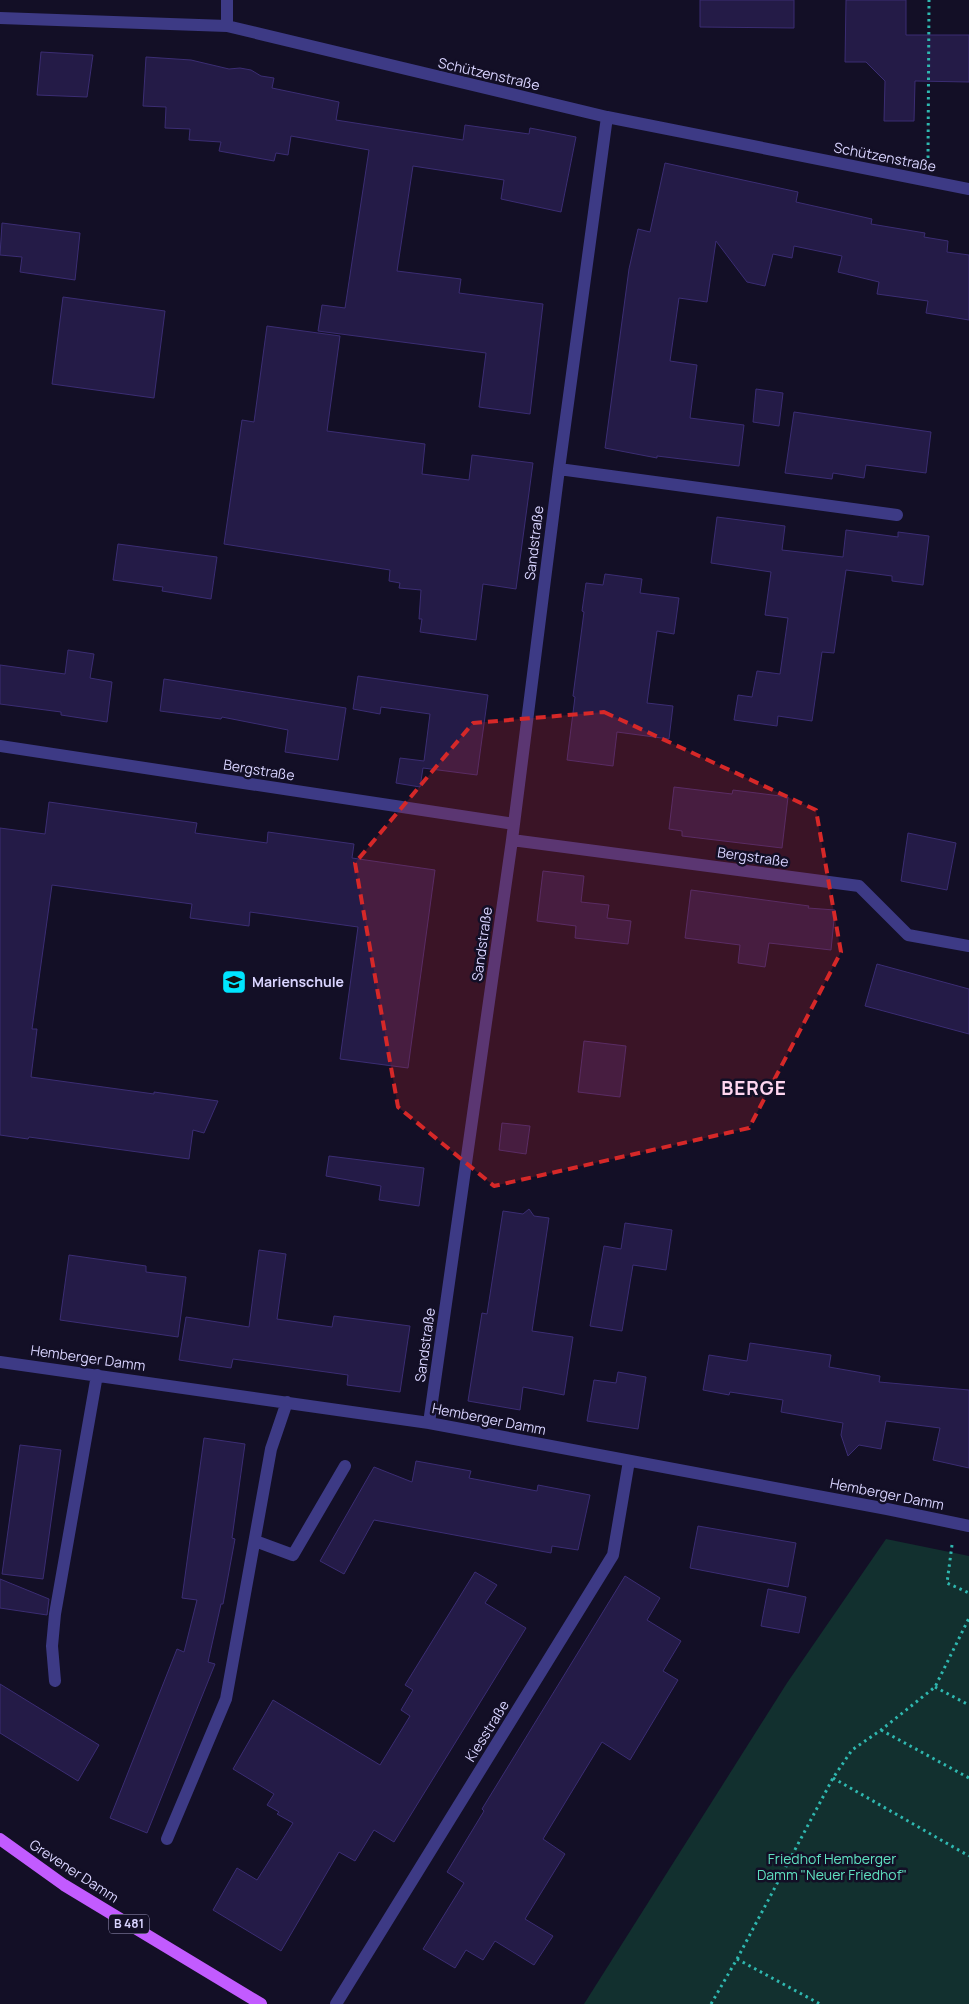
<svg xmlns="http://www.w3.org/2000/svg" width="969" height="2004" font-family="Manrope,sans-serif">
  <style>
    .green { fill: #12302f }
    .building { fill: #241b47; stroke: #3b2d73 }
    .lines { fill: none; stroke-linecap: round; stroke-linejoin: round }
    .path { stroke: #2fb8b0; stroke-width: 3; stroke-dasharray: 2.5 4; stroke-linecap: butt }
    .minor { stroke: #3d3a85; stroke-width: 12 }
    .major { stroke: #c25bff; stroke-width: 12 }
    .marked { fill: #d62828; fill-opacity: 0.2; stroke: #d62828; stroke-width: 4; stroke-dasharray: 10 6; stroke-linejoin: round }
    .labels { text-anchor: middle; stroke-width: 5; stroke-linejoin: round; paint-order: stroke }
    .shield { fill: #130f26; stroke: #9e99be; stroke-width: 1 }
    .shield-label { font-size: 12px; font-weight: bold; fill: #d9d4ff }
    .street-label { font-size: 14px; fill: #d9d4ff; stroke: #130f26 }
    .poi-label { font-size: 14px; font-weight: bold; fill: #d9d4ff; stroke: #130f26; text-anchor: start }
    .park-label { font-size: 14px; fill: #5fe0c0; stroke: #130f26 }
    .district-label { font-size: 19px; font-weight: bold; letter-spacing: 1px; fill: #ffd6f0; stroke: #130f26 }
  </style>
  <rect width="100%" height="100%" fill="#130f26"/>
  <!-- green -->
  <path class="green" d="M 886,1539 L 969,1556 L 969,2004 L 584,2004 L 787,1683 Z"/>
  <!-- building -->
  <path class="building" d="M 700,0 L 794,0 L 794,28 L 700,27 Z
    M 846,0 L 906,0 L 906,35 L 969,35 L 969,82 L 915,81 L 914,121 L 884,121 L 885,81 L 866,62 L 845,62 Z
    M 41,52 L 93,55 L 87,97 L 37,95 Z
    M 146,57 L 191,60 L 229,69 L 240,68 L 251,70 L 261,76 L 274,78 L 272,88 L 339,102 L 336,120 L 463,140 L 465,125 L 529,134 L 530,128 L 576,137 L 561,212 L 501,199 L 504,180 L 413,166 L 397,271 L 461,279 L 459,293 L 543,304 L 530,414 L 479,407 L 486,353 L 318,331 L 322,305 L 345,308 L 369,150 L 291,136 L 288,155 L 276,153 L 274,161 L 219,151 L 221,142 L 189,140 L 190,129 L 165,128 L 166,107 L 143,106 Z
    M 665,163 L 798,192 L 796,202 L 872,219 L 871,224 L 925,233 L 924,237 L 948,241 L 947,252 L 969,255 L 969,320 L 926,313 L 928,301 L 877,294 L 879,282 L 838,272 L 842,256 L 794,246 L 792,258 L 773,254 L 765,286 L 747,282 L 716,241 L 707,302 L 679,298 L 670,361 L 697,365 L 690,418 L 744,425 L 739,466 L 657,456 L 657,458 L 605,448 L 629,269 L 638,229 L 650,232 Z
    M 2,223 L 80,233 L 75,280 L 20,272 L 22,257 L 0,255 Z
    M 63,297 L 165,311 L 154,398 L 52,384 Z
    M 267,326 L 340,336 L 327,431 L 425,444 L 422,474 L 469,480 L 472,455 L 533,463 L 516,589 L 483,584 L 476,640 L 420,632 L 422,619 L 419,619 L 421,590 L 399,588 L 400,583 L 389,581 L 390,570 L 224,544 L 242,420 L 254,422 Z
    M 756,389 L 783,393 L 779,426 L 753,422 Z
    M 794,412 L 931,432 L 926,473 L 866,465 L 864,478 L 833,473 L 832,479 L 785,473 Z
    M 717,517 L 785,526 L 782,550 L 843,557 L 846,530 L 898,537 L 898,532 L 929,536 L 923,585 L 892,581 L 892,576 L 846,570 L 834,653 L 822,652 L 812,721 L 778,716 L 777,726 L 734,720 L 738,695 L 752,697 L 757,671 L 780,674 L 788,618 L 765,615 L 771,572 L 711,563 Z
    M 118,544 L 217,557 L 211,599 L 162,591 L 163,587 L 113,580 Z
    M 605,574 L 642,579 L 640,593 L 679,598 L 674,634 L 657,631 L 647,703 L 673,706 L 669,739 L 617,732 L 613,766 L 567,760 L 575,697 L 573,696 L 584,612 L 582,611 L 586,583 L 603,585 Z
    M 68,650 L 94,654 L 90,678 L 112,682 L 107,722 L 61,715 L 61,712 L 0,704 L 0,665 L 65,674 Z
    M 358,676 L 488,695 L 477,775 L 423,768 L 420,787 L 396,783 L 400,758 L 424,761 L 430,714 L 381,707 L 380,714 L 353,709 Z
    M 164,679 L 346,708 L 338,760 L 285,752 L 288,730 L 222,717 L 221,719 L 160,711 Z
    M 674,787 L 732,794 L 733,790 L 788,797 L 782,848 L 682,836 L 682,831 L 669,829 Z
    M 49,802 L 197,823 L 195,833 L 267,843 L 268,832 L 354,844 L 352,858 L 435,870 L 408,1068 L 340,1059 L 358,927 L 250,912 L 249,926 L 190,918 L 192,904 L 52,885 L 32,1029 L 37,1029 L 31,1077 L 154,1094 L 154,1092 L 218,1101 L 204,1133 L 193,1130 L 189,1159 L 29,1137 L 28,1139 L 0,1135 L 0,828 L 45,834 Z
    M 908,833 L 956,843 L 947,890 L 901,881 Z
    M 543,871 L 584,876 L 581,902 L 609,905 L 607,918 L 631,921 L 628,944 L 575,938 L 576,926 L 537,921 Z
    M 691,890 L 809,906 L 808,908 L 835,910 L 831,950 L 769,943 L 765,967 L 738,963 L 740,945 L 685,938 Z
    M 877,964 L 969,989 L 969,1034 L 865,1006 Z
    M 584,1041 L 626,1046 L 620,1097 L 578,1092 Z
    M 502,1123 L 530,1126 L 526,1154 L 499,1150 Z
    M 329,1156 L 424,1168 L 419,1206 L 379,1200 L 381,1186 L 326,1176 Z
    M 529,1209 L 534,1216 L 549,1218 L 532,1331 L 573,1337 L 564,1395 L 523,1387 L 520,1410 L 468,1401 L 482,1313 L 487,1314 L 503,1211 L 523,1214 Z
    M 625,1223 L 672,1230 L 666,1270 L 633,1265 L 622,1331 L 590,1326 L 604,1246 L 621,1249 Z
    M 259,1250 L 286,1254 L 277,1319 L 332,1327 L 334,1316 L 410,1326 L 400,1392 L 347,1385 L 348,1375 L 233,1359 L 231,1368 L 179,1360 L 186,1317 L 249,1327 Z
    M 69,1255 L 146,1266 L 146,1272 L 186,1277 L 178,1337 L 60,1320 Z
    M 750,1343 L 831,1355 L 829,1367 L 880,1376 L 879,1382 L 969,1390 L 969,1468 L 933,1460 L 940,1428 L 886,1421 L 881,1449 L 859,1445 L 848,1456 L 841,1435 L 843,1423 L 781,1412 L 783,1400 L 730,1392 L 729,1395 L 703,1390 L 709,1355 L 747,1361 Z
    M 618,1372 L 646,1377 L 638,1429 L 587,1421 L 594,1380 L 616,1383 Z
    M 204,1438 L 245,1444 L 232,1538 L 235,1539 L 223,1604 L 221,1604 L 208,1662 L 215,1664 L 147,1833 L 110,1818 L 177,1649 L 184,1652 L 197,1600 L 182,1598 Z
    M 20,1445 L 61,1450 L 43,1579 L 2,1574 Z
    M 416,1461 L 471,1471 L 469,1478 L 537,1491 L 538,1485 L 590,1495 L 578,1550 L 552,1546 L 551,1553 L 374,1520 L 344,1574 L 320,1561 L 374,1467 L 412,1482 Z
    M 698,1526 L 796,1543 L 788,1587 L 690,1568 Z
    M 475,1572 L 497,1585 L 485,1603 L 526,1628 L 394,1842 L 374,1830 L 355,1861 L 339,1852 L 281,1951 L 213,1910 L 237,1868 L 257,1880 L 293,1823 L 277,1814 L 279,1812 L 267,1805 L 274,1794 L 233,1769 L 273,1700 L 380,1765 L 410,1716 L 401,1710 L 413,1690 L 405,1685 Z
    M 625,1576 L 660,1598 L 647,1620 L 681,1641 L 663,1671 L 678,1680 L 630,1760 L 602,1742 L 543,1839 L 565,1854 L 525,1919 L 553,1936 L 534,1965 L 495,1941 L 483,1960 L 466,1950 L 455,1968 L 423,1949 L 464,1883 L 447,1872 L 484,1811 L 482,1809 Z
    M 0,1579 L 49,1599 L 47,1615 L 0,1608 Z
    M 768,1589 L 806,1597 L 799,1633 L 761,1626 Z
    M 0,1684 L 99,1745 L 78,1781 L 0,1733 Z"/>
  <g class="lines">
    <!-- path -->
    <path class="path" d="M 928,158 L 929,0
      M 952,1545 L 947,1583 L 969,1593
      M 935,1687 L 969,1705
      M 881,1730 L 969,1778
      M 833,1778 L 969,1856
      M 737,1959 L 820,2004
      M 711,2004 L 737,1959 L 833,1778 L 852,1750 L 881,1730 L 935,1687 L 969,1618"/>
    <!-- minor -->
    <path class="minor" d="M 227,0 L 227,26
      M 0,18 L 227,26 L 607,117 L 969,189
      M 559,469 L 897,515
      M 0,746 L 514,824
      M 512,840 L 859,886 L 908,935 L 969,946
      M 0,1362 L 429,1423 L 887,1509 L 969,1526
      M 429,1423 L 512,840 L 559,469 L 607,117
      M 255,1541 L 293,1555 L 345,1466
      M 55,1681 L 52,1646 L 55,1614 L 97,1375
      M 167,1839 L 226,1699 L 271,1449 L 287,1402
      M 336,2004 L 613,1555 L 629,1461"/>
    <!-- major -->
    <path class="major" d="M 0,1839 L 64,1885 L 261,2004"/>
  </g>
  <!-- marked area -->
  <path class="marked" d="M 604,712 L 816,810 L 841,952 L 749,1128 L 494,1186 L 398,1107 L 355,863 L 473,723 Z"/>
  <!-- icons -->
  <defs>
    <symbol id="school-square" viewBox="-11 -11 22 22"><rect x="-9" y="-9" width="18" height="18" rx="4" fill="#00e5ff" stroke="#130f26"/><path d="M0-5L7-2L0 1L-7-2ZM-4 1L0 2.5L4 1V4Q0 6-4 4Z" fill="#111"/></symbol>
  </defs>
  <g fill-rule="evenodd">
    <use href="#school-square" x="220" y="968" width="28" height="28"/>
  </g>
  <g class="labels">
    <!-- shield labels -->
    <rect class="shield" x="109" y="1914.5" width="40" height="19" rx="4"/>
    <g class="shield-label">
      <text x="129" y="1928">B 481</text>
    </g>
    <!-- street labels -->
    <g class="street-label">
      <text transform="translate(489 74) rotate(13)" y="5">Schützenstraße</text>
      <text transform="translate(885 157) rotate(11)" y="5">Schützenstraße</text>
      <text transform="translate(534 543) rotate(-83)" y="5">Sandstraße</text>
      <text transform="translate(259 770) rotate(9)" y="5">Bergstraße</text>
      <text transform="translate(753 857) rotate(8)" y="5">Bergstraße</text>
      <text transform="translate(482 944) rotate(-82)" y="5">Sandstraße</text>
      <text transform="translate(425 1345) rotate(-82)" y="5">Sandstraße</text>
      <text transform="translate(88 1358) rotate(8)" y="5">Hemberger Damm</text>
      <text transform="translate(489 1419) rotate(11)" y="5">Hemberger Damm</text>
      <text transform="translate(887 1494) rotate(11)" y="5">Hemberger Damm</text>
      <text transform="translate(487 1731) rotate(-58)" y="5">Kiesstraße</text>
      <text transform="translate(74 1871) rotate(33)" y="5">Grevener Damm</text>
    </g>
    <!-- poi labels -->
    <g class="poi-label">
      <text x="252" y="987">Marienschule</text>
    </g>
    <!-- park labels -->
    <g class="park-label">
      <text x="832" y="1864">Friedhof Hemberger<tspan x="832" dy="16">Damm "Neuer Friedhof"</tspan></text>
    </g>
    <!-- district labels -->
    <g class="district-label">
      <text x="754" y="1095">BERGE</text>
    </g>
  </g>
</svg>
